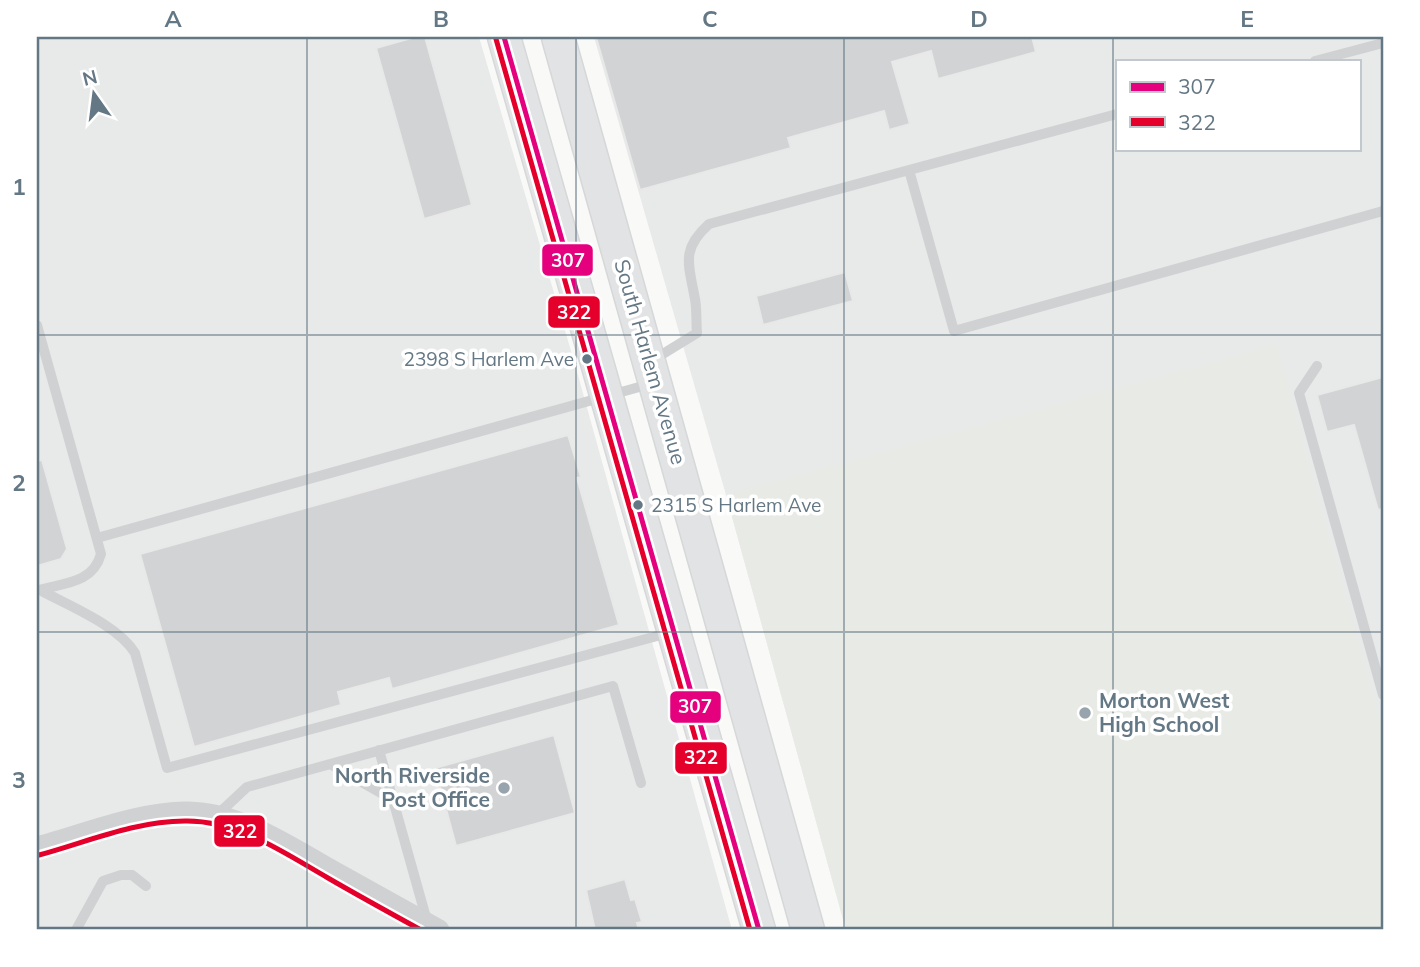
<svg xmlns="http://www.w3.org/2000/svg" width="1420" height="967" font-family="Mulish,sans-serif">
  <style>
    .built { fill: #e8e9e9; fill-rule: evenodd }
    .green { fill: #e8ebe5 }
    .building { fill: #d1d3d4; stroke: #e8e8e8; stroke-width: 2 }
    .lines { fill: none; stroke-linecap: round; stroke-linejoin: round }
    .primary-casing { stroke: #d6d7d8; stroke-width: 35 }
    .service { stroke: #cfd1d2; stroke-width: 10 }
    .minor { stroke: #cfd1d2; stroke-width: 21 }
    .primary { stroke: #e2e3e4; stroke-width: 32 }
    .bus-1-casing { stroke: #fff; stroke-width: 10 }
    .bus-2-casing { stroke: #fff; stroke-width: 10 }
    .bus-1 { stroke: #e5007d; stroke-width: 5 }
    .bus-2 { stroke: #e4002b; stroke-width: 5 }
    .grid { fill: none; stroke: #637784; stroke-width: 2; stroke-opacity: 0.55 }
    .bus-dot { fill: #637784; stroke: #fff; stroke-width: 2.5 }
    .poi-dot { fill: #98a4ad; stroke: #fff; stroke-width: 2.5 }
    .labels { text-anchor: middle; stroke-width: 7; stroke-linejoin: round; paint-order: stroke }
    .bus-label { font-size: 19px; fill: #637784; stroke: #fff; text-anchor: end }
    .street-label { font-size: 21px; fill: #637784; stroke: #fff }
    .poi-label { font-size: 21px; font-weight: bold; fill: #637784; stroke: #fff; text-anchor: start }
    .line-badge { stroke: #fff; stroke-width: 2.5 }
    .badge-label { font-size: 19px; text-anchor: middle; font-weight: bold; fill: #fff }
    .neatline { fill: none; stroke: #637784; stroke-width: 2.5 }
    .grid-label { font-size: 23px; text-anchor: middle; font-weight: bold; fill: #637784 }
  </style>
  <rect width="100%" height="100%" fill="#f9f9f8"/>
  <!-- built -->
  <path class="built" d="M 37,37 L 479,37 L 576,368 L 732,930 L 37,930 Z
    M 594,37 L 1383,37 L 1383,930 L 846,930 L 726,495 ZM 1117,61 L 1359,61 L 1359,149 L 1117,149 Z"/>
  <!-- green -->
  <path class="green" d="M 1276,345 L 1383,733 L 1383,930 L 846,930 L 726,495 Z"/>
  <!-- building -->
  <path class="building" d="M 415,37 L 425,37 L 472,205 L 424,219 L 376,48 Z
    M 596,37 L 1032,37 L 1036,52 L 938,79 L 931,51 L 892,62 L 910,124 L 889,130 L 884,111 L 788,138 L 791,148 L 640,190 Z
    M 845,272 L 853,301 L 763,325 L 756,296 Z
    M 1383,377 L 1383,509 L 1378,510 L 1354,425 L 1327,432 L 1317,395 Z
    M 568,435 L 581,477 L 577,478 L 619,625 L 392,689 L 389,678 L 338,692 L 341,705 L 194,747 L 140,554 Z
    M 42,460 L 67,549 L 61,559 L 37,566 L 37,461 Z
    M 554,735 L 575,813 L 456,846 L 435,768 Z
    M 625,879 L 631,900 L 635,899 L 642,922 L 637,923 L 639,930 L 595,930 L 586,890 Z"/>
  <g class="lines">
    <defs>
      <path id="primary" d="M 504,37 L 759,930
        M 558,37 L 808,930"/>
    </defs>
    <!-- primary casing -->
    <use href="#primary" class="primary-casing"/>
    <!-- service -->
    <path class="service" d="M 1315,61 L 1383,43
      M 909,170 L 954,331 L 1383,211
      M 37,325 L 101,554 C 93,583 65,583 39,590
      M 653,360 L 697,333 C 696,322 697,310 695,299 C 689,265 680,250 709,224 L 1117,114
      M 1317,366 L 1299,393 L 1383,695
      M 97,538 L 650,384
      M 40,590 C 69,606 118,625 135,653 L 167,768 L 672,632
      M 379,750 L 427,921
      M 330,764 L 393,800
      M 216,816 L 247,787 L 613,686 L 641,783
      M 76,930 L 103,881 L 121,875 L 132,875 L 146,886"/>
    <!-- minor -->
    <path class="minor" d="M 37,847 C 82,835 142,811 188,812 C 240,813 287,845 331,870 C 367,890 403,910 439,930"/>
    <!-- primary -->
    <use href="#primary" class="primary"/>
    <defs>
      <path id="bus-1" d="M 504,37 L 759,930"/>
      <path id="bus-2" d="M 496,39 L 750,930
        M 39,855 C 87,842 135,821 185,821 C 238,820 284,853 328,878 C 359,896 390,913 421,930"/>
    </defs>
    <!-- bus-1 casing -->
    <use href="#bus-1" class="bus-1-casing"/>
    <!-- bus-2 casing -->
    <use href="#bus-2" class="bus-2-casing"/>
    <!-- bus-1 -->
    <use href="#bus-1" class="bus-1"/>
    <!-- bus-2 -->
    <use href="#bus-2" class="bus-2"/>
  </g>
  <!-- grid -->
  <path class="grid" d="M 307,37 L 307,930M 576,37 L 576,930M 844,37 L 844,930M 1113,37 L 1113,930M 37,335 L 1383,335M 37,632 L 1383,632"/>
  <!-- markers -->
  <g class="bus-dot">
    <circle cx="587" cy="359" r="6"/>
    <circle cx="638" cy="505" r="6"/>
  </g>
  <g class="poi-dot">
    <circle cx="1085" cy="713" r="7"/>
    <circle cx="504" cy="788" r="7"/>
  </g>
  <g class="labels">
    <!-- bus labels -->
    <g class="bus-label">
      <text x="574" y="366">2398 S Harlem Ave</text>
      <text x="651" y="512" text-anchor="start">2315 S Harlem Ave</text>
    </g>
    <!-- street labels -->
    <g class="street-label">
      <text transform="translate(650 362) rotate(74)" y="7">South Harlem Avenue</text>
    </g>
    <!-- poi labels -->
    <g class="poi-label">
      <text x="1099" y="708">Morton West<tspan x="1099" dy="24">High School</tspan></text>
      <text x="490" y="783" text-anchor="end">North Riverside<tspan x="490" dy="24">Post Office</tspan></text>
    </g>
  </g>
  <g class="line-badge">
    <rect x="541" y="243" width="53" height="34" rx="7" fill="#e5007d"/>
    <rect x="547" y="295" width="54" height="34" rx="7" fill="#e4002b"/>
    <rect x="669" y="690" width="53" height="34" rx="7" fill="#e5007d"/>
    <rect x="674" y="741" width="54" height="34" rx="7" fill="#e4002b"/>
    <rect x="213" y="814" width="53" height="34" rx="7" fill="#e4002b"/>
  </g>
  <g class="badge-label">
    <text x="568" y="267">307</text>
    <text x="574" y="319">322</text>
    <text x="695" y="713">307</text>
    <text x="701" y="764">322</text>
    <text x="240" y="838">322</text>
  </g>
  <!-- border -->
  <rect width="1420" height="967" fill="none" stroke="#ffffff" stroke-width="77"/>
  <!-- legend -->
  <rect x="1116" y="60" width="245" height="91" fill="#ffffff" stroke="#c1c9ce" stroke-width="2"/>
  <rect x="1130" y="82" width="35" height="10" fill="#e5007d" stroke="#c1c9ce" stroke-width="2"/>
  <text x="1178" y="94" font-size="21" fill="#637784">307</text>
  <rect x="1130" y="117" width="35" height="10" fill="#e4002b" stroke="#c1c9ce" stroke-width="2"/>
  <text x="1178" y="130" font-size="21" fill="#637784">322</text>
  <!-- north arrow -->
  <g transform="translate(94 94) rotate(346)" stroke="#ffffff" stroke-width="5" paint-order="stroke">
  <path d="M0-5L12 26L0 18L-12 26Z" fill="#637784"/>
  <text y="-10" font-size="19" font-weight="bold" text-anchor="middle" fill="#637784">N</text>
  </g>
  <rect x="38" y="38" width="1344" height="890" class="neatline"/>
  <g class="grid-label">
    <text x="173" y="27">A</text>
    <text x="441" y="27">B</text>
    <text x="710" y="27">C</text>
    <text x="979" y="27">D</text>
    <text x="1247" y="27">E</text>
    <text x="19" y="195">1</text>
    <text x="19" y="491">2</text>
    <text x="19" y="788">3</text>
  </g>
</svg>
